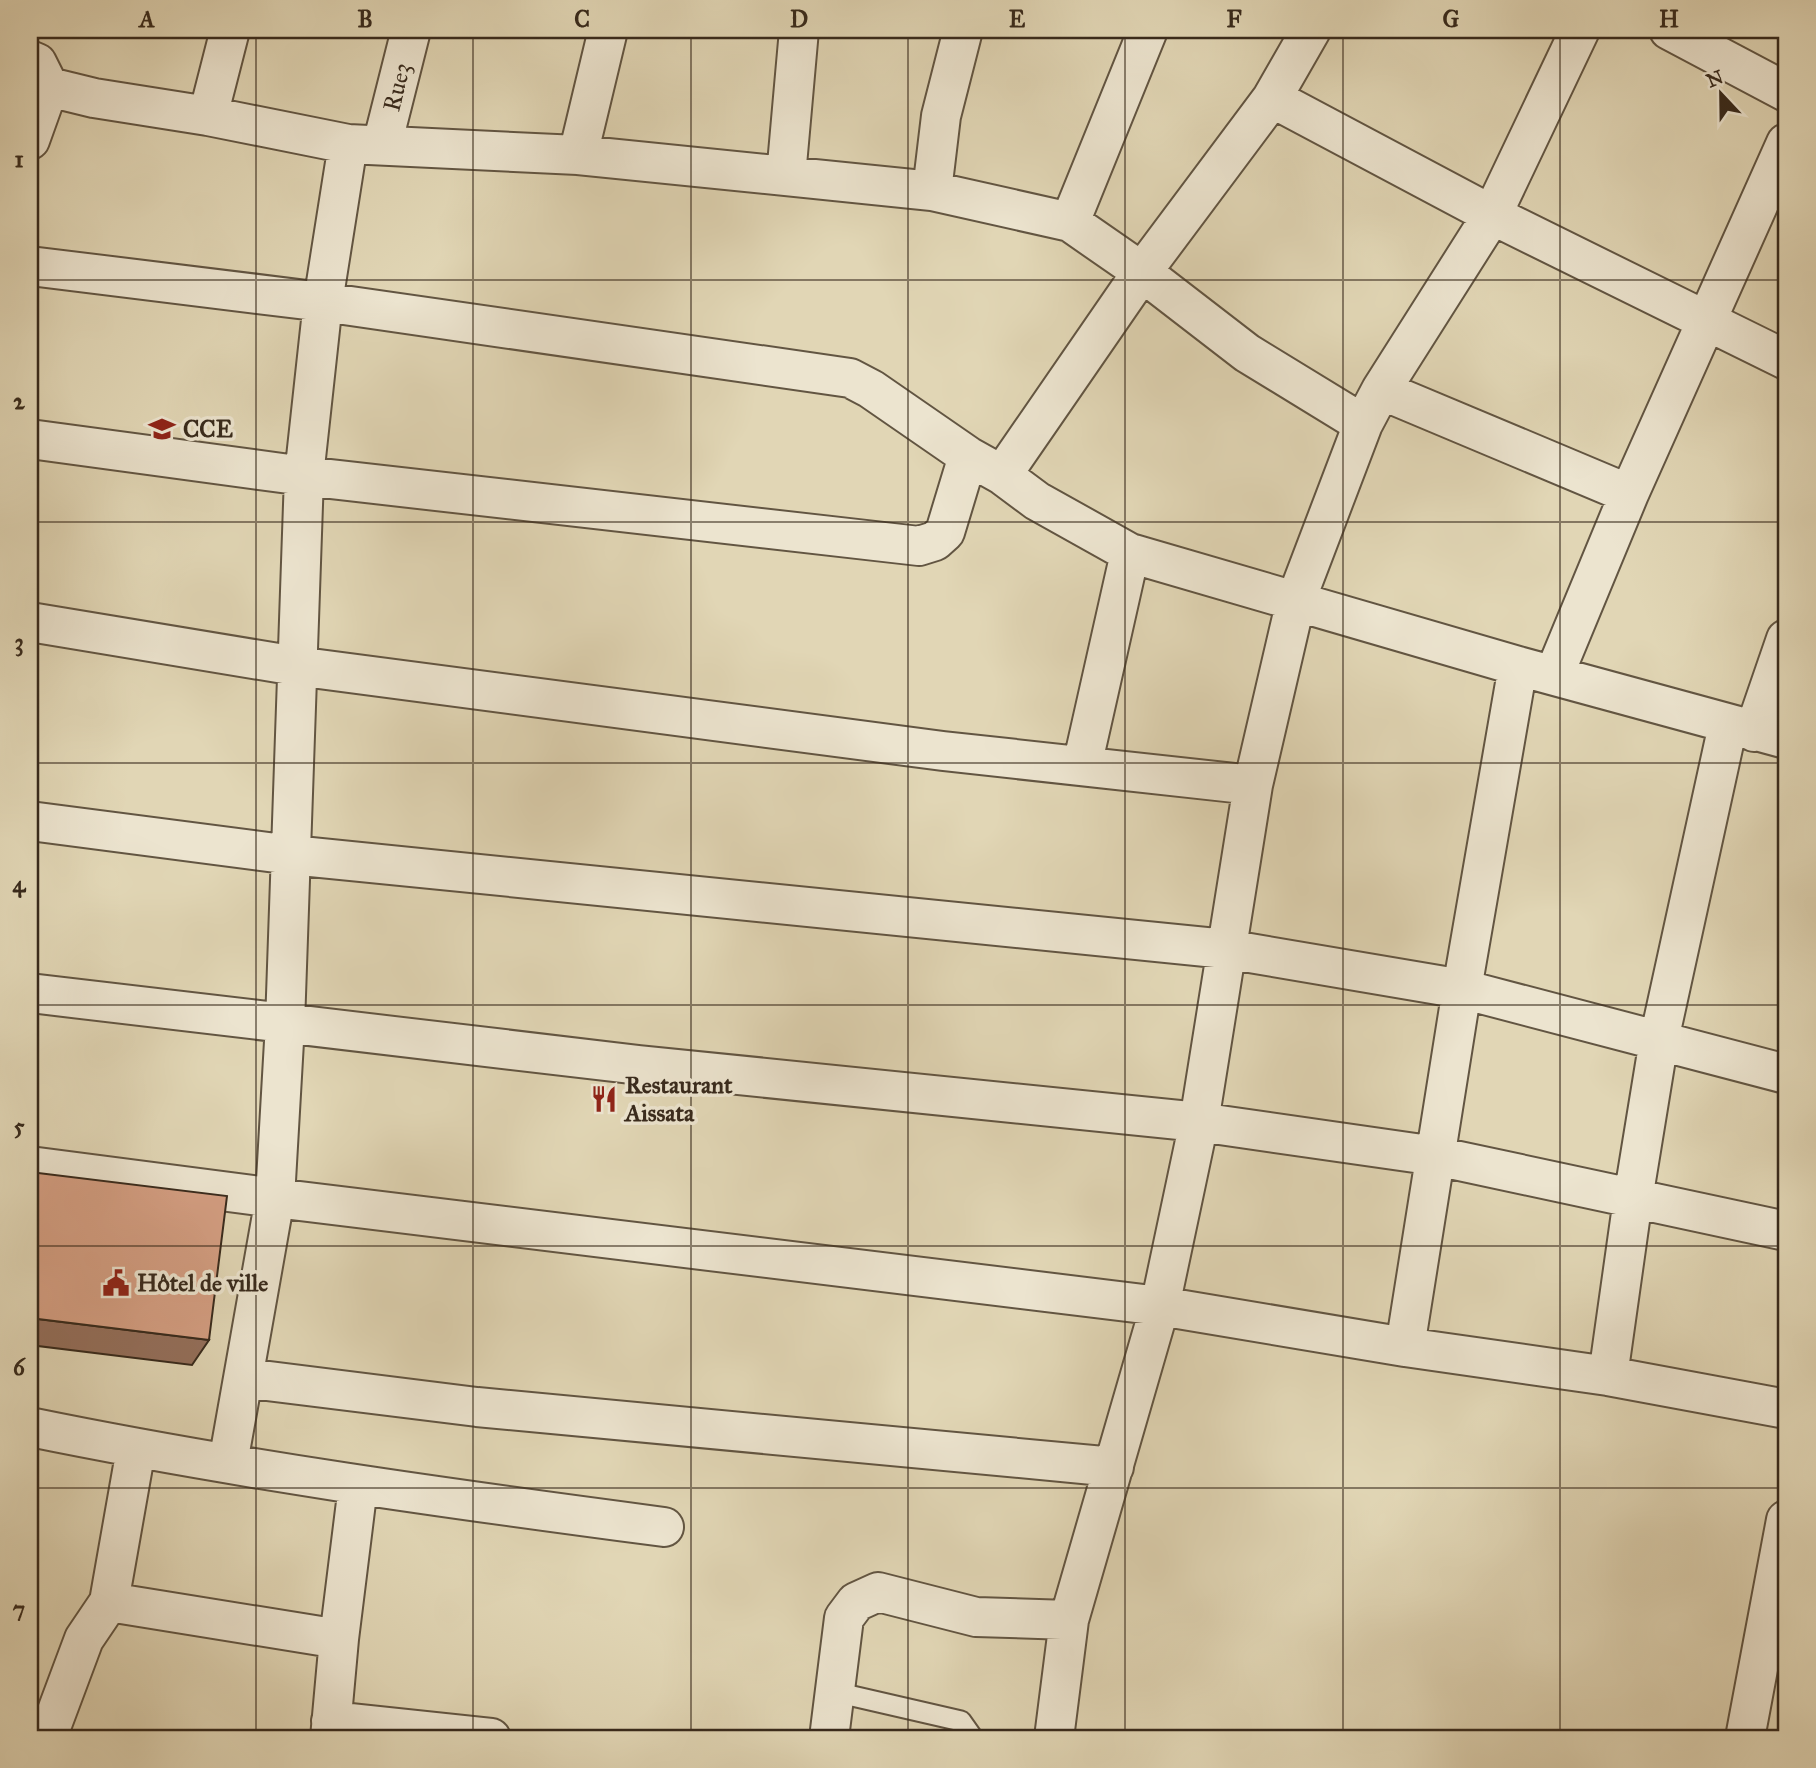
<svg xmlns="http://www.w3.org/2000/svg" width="1816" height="1768" font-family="'IM FELL Great Primer',serif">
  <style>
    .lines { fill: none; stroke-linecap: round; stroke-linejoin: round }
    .lane-casing { stroke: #625542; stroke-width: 23 }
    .street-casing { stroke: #625542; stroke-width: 42 }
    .lane { stroke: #ece4cf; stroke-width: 19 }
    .street { stroke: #ece4cf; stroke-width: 38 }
    .shaded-wall { fill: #946f5b; stroke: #382a1c; stroke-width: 2 }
    .building { fill: #d49e82; stroke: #382a1c; stroke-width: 2 }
    .grid { fill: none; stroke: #382a1c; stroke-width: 2; stroke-opacity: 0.55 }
    .labels { text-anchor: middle; stroke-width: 7; stroke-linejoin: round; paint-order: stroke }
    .street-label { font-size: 24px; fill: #382a1c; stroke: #ece4cf }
    .poi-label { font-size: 24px; font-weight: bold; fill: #382a1c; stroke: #ece4cf; text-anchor: start }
    .neatline { fill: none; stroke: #382a1c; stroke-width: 2.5 }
    .grid-label { font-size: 23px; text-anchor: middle; font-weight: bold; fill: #382a1c }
  </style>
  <rect width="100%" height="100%" fill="#e1d6b5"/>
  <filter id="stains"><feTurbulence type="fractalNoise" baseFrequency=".00286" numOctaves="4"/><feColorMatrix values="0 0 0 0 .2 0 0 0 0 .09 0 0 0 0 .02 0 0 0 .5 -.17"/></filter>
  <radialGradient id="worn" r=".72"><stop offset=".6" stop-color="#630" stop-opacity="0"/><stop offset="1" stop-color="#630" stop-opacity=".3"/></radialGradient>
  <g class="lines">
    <defs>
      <path id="lane" d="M 835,1692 L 961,1721 L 973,1738"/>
      <path id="street" d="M 1669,30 L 1786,92
        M 30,60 L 37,63 L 49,87 L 94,98 L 208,116 L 348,144 L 578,155 L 932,191 L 1070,222 L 1142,272 L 1247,353 L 1363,424
        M 1272,98 L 1492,215 L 1786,360
        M 208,116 L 230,30
        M 30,140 L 49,87
        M 382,145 L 411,30
        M 578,155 L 608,30
        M 786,176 L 799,30
        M 932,191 L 941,116 L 963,30
        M 1070,222 L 1148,30
        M 30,266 L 323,302 L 850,378 L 871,389 L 968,456 L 1002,475 L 1037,501 L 1130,553 L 1518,666 L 1786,739
        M 1381,390 L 1629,494
        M 30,439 L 304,476 L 919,546 L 935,541 L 945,532 L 968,456
        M 1002,475 L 1142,272 L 1272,98 L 1311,30
        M 30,622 L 296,666 L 943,751 L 1253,785
        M 1554,675 L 1629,494 L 1786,143
        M 1754,732 L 1786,639
        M 1082,766 L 1130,553
        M 30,821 L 291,855 L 1226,949 L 1462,989 L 1786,1074
        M 30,993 L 639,1065 L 1199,1122 L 1436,1156 L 1786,1231
        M 30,1166 L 275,1198 L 1160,1306 L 1405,1347 L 1608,1376 L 1786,1409
        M 1405,1347 L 1462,989 L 1518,666
        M 1608,1376 L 1633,1199 L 1659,1040 L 1728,725
        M 244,1378 L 477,1407 L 1114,1467
        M 30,1427 C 240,1470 451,1499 664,1527
        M 228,1463 L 275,1198 L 285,1024 L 304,476 L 323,302 L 348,144
        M 109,1602 L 339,1639
        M 331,1721 L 491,1738
        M 47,1738 L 84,1639 L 109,1602 L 136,1449
        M 330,1738 L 339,1639 L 358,1486
        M 829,1738 L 844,1618 L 856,1602 L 878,1592 L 976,1617 L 1069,1620
        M 1054,1738 L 1069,1620 L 1160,1306 L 1199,1122 L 1253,785 L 1296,600 L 1363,424 L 1381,390 L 1492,215 L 1580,30
        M 1745,1738 L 1786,1520"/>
    </defs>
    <!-- lane casing -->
    <use href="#lane" class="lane-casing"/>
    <!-- street casing -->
    <use href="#street" class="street-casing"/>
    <!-- lane -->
    <use href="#lane" class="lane"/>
    <!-- street -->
    <use href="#street" class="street"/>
  </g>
  <!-- shaded-wall -->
  <path class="shaded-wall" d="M 30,1318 L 209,1340 L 192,1365 L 30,1345 Z"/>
  <!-- building -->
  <path class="building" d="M 30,1172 L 227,1196 L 209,1340 L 30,1318 Z"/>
  <!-- grid -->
  <path class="grid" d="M 256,30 L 256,1738M 473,30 L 473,1738M 691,30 L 691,1738M 908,30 L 908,1738M 1125,30 L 1125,1738M 1343,30 L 1343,1738M 1560,30 L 1560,1738M 30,280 L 1786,280M 30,522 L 1786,522M 30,763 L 1786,763M 30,1005 L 1786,1005M 30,1246 L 1786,1246M 30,1488 L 1786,1488"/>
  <!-- icons -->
  <defs>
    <symbol id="school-bare" viewBox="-9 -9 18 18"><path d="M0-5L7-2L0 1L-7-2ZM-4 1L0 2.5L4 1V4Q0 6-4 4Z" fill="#8f2418" stroke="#ece4cf" stroke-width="2.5" paint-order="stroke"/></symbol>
    <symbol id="restaurant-bare" viewBox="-9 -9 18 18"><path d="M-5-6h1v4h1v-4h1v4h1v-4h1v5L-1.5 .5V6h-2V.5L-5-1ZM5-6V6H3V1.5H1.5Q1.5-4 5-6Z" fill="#8f2418" stroke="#ece4cf" stroke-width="2.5" paint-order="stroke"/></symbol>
    <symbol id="civic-bare" viewBox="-9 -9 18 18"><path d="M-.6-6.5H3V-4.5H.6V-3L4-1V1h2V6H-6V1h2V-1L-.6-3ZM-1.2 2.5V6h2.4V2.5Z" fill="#8f2418" stroke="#ece4cf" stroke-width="2.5" paint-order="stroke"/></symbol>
  </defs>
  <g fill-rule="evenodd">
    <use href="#school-bare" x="143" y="410" width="38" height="38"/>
    <use href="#restaurant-bare" x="585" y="1080" width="38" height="38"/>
    <use href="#civic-bare" x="97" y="1264" width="38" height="38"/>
  </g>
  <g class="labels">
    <!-- street labels -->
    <g class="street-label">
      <text transform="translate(397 87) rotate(-76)" y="8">Rue3</text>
    </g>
    <!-- poi labels -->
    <g class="poi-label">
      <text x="183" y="437">CCE</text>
      <text x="625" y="1093">Restaurant<tspan x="625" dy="28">Aissata</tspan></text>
      <text x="137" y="1291">Hôtel de ville</text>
    </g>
  </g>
  <!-- margin -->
  <rect width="1816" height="1768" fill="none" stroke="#e1d6b5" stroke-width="77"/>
  <!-- north arrow -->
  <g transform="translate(1721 94) rotate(338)" stroke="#ece4cf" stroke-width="5" paint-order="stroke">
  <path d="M0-5L12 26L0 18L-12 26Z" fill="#382a1c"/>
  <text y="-10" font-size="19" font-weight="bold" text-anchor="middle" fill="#382a1c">N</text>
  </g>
  <rect x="38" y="38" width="1740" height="1692" class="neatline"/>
  <g class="grid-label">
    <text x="147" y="27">A</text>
    <text x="365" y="27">B</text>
    <text x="582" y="27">C</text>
    <text x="799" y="27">D</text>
    <text x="1017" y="27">E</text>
    <text x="1234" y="27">F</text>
    <text x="1451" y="27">G</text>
    <text x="1669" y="27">H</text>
    <text x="19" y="167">1</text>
    <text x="19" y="409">2</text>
    <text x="19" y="650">3</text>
    <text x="19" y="892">4</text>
    <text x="19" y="1134">5</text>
    <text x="19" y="1375">6</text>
    <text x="19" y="1617">7</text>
  </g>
  <rect width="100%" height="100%" filter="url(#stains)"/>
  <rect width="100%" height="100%" fill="url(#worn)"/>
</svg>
